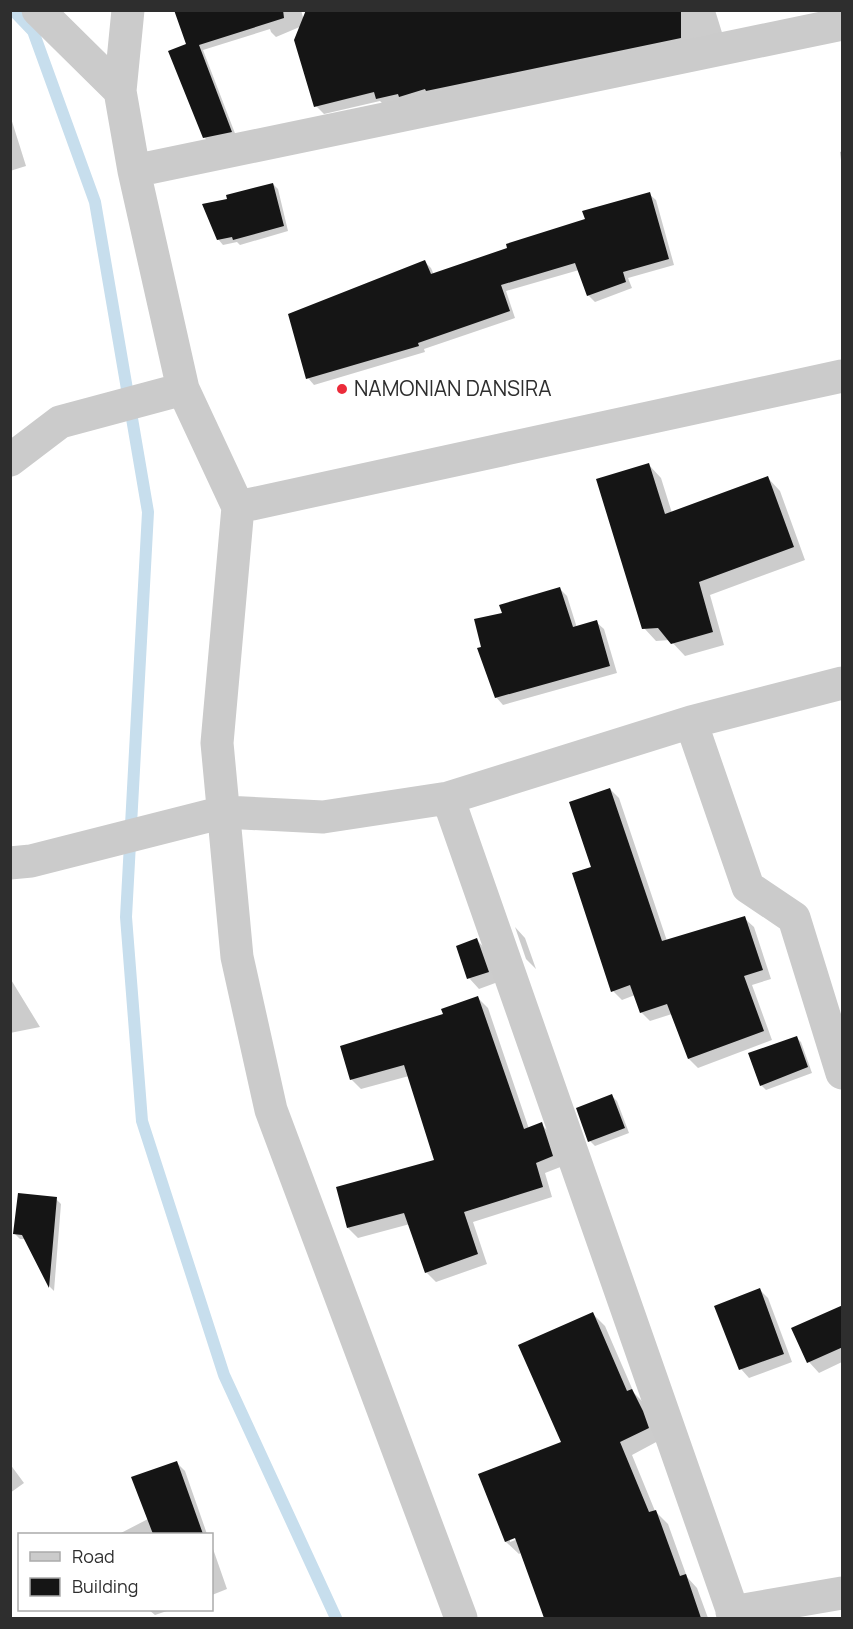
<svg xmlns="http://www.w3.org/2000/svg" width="853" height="1629" font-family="Manrope,sans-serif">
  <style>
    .shadow { fill: #0003; fill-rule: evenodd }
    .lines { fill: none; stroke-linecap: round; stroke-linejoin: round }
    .stream { stroke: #c7deed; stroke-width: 12 }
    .building { fill: #151515 }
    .street { stroke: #cbcbcb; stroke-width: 33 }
    .poi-dot { fill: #eb2b3a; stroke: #fff; stroke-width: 2 }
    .labels { text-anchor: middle; stroke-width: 6; stroke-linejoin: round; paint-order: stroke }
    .poi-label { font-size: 21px; fill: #2e2e2e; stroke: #fff; text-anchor: start }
  </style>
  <rect width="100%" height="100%" fill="#fff"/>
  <!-- shadow -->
  <path class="shadow" d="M 176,10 L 301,10 L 304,21 L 308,10 L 715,10 L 724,39 L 386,107 L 380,101 L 324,114 L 316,106 L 302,26 L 276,37 L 271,32 L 270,29 L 203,50 L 236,136 L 209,142 L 204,137 L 187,45 Z
    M 10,115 L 26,166 L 10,171 Z
    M 842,151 L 842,169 L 840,152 Z
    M 273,184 L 278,189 L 288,231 L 240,245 L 237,242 L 223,245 L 218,239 L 229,200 Z
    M 649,194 L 656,200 L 674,265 L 628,278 L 632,288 L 595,302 L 588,295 L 579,270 L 506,291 L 515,318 L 424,349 L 425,352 L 314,385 L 308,378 L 424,261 L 431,268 L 434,275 L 587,220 Z
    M 649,465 L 661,478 L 672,513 L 768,478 L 780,491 L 805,560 L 710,595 L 724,645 L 685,656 L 670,640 L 656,641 L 644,628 Z
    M 559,588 L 567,596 L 577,628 L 596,622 L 604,629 L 617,673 L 503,705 L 496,697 L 482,648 L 503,614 Z
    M 610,789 L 619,798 L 667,941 L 744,918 L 754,927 L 771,979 L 752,985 L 772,1040 L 698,1068 L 689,1059 L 672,1014 L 650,1021 L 641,1012 L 635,995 L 622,1000 L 613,991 L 593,868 Z
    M 515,927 L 525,938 L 536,969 L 526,959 Z
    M 477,940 L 487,951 L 498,982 L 479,989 L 469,978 Z
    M 10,978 L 40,1027 L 10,1033 Z
    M 478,998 L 488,1008 L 529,1129 L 541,1124 L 551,1134 L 563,1166 L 545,1173 L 552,1197 L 473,1222 L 487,1264 L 436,1282 L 426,1272 L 410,1224 L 358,1238 L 348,1228 L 436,1161 L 409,1076 L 361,1089 L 351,1079 L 445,1015 Z
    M 796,1037 L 801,1042 L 812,1073 L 766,1090 L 761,1085 Z
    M 612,1096 L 617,1101 L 629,1133 L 595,1146 L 590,1141 Z
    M 56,1199 L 61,1204 L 54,1291 L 50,1287 L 26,1239 L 20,1239 L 15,1234 Z
    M 760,1290 L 768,1298 L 792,1362 L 749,1378 L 741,1369 L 716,1306 Z
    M 842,1306 L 842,1362 L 819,1373 L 809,1362 Z
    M 593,1314 L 605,1326 L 634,1393 L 644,1403 L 660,1440 L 632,1455 L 655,1511 L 668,1524 L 687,1577 L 697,1588 L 708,1618 L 546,1618 L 522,1552 L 519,1554 L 506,1542 L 480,1475 L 563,1442 ZM 522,1534 L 523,1537 L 510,1542 L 510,1539 Z
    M 177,1463 L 185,1471 L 207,1534 L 119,1534 L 148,1519 Z
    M 10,1464 L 24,1483 L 10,1493 Z
    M 212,1546 L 227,1589 L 212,1595 Z
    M 149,1610 L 170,1610 L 155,1615 Z"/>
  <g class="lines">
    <!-- stream -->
    <path class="stream" d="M 13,10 L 33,31 L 95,202 L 148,512 L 126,917 L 142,1121 L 224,1375 L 336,1618"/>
  </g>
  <!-- building -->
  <path class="building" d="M 174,10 L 283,10 L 284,18 L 199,45 L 232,132 L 203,138 L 168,51 L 186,44 Z
    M 306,10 L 681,10 L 681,38 L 426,91 L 425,89 L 399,97 L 398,94 L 376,99 L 374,92 L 314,107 L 294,40 Z
    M 273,183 L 284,226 L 233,240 L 232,237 L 217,240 L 202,204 L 227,199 L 226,195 Z
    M 650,192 L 669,259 L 623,272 L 626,282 L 587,296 L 575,263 L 501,285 L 510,311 L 418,343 L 419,346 L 306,379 L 288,314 L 425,260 L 431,274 L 507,248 L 506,244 L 585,219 L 582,211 Z
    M 649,463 L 665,514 L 768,476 L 794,547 L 699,582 L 713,632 L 671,644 L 658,628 L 642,629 L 596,479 Z
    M 560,587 L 573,627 L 597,620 L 610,666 L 495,698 L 477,648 L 481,647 L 474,619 L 502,613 L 499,605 Z
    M 610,788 L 662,941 L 745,916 L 763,970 L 744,976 L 764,1031 L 688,1059 L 667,1004 L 640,1013 L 630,985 L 611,992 L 572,873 L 591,867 L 569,802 Z
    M 477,938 L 489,972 L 467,979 L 456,946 Z
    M 478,996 L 524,1129 L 542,1122 L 553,1156 L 536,1163 L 543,1187 L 464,1212 L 478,1254 L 425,1273 L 404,1213 L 347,1228 L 336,1187 L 434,1160 L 404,1065 L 350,1080 L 340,1046 L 443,1014 L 441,1009 Z
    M 797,1036 L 808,1067 L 760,1086 L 748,1053 Z
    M 612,1094 L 625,1128 L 588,1142 L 576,1108 Z
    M 18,1193 L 57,1197 L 49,1288 L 22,1235 L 13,1234 Z
    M 760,1288 L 784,1354 L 739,1370 L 714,1306 Z
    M 843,1305 L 843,1347 L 807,1363 L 791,1328 Z
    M 593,1312 L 627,1391 L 632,1389 L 643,1411 L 649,1428 L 620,1442 L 649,1512 L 656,1510 L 680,1576 L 686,1574 L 701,1618 L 544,1618 L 515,1538 L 505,1542 L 478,1474 L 561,1442 L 518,1345 Z
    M 177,1461 L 203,1534 L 153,1534 L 131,1477 Z"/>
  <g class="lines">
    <!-- street -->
    <path class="street" d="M 38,10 L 120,91
      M 128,10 L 120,91 L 134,171 L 183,389 L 238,507 L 217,743 L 237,957 L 271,1110 L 461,1618
      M 134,171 L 842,24
      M 10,460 L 60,422 L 183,389
      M 238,507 L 842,376
      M 691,722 L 748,887 L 794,918 L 842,1073
      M 448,798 L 735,1618
      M 10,863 L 31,861 L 224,812 L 323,817 L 448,798 L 691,722 L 842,683
      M 732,1612 L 842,1593"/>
  </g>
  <!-- markers -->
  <circle class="poi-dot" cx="342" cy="389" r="6"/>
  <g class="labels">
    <!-- poi labels -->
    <g class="poi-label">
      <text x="354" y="396">NAMONIAN DANSIRA</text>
    </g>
  </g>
  <!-- border -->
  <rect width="853" height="1629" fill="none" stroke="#2e2e2e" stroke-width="24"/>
  <!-- legend -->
  <rect x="18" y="1533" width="195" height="78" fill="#ffffff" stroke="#ababab" stroke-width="1.5"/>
  <rect x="30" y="1552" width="30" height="9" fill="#cbcbcb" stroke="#ababab" stroke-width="1.5"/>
  <text x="72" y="1563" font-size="18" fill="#2e2e2e">Road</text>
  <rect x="30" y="1578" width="30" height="18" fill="#151515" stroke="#ababab" stroke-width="1.5"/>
  <text x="72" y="1593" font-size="18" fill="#2e2e2e">Building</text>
</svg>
